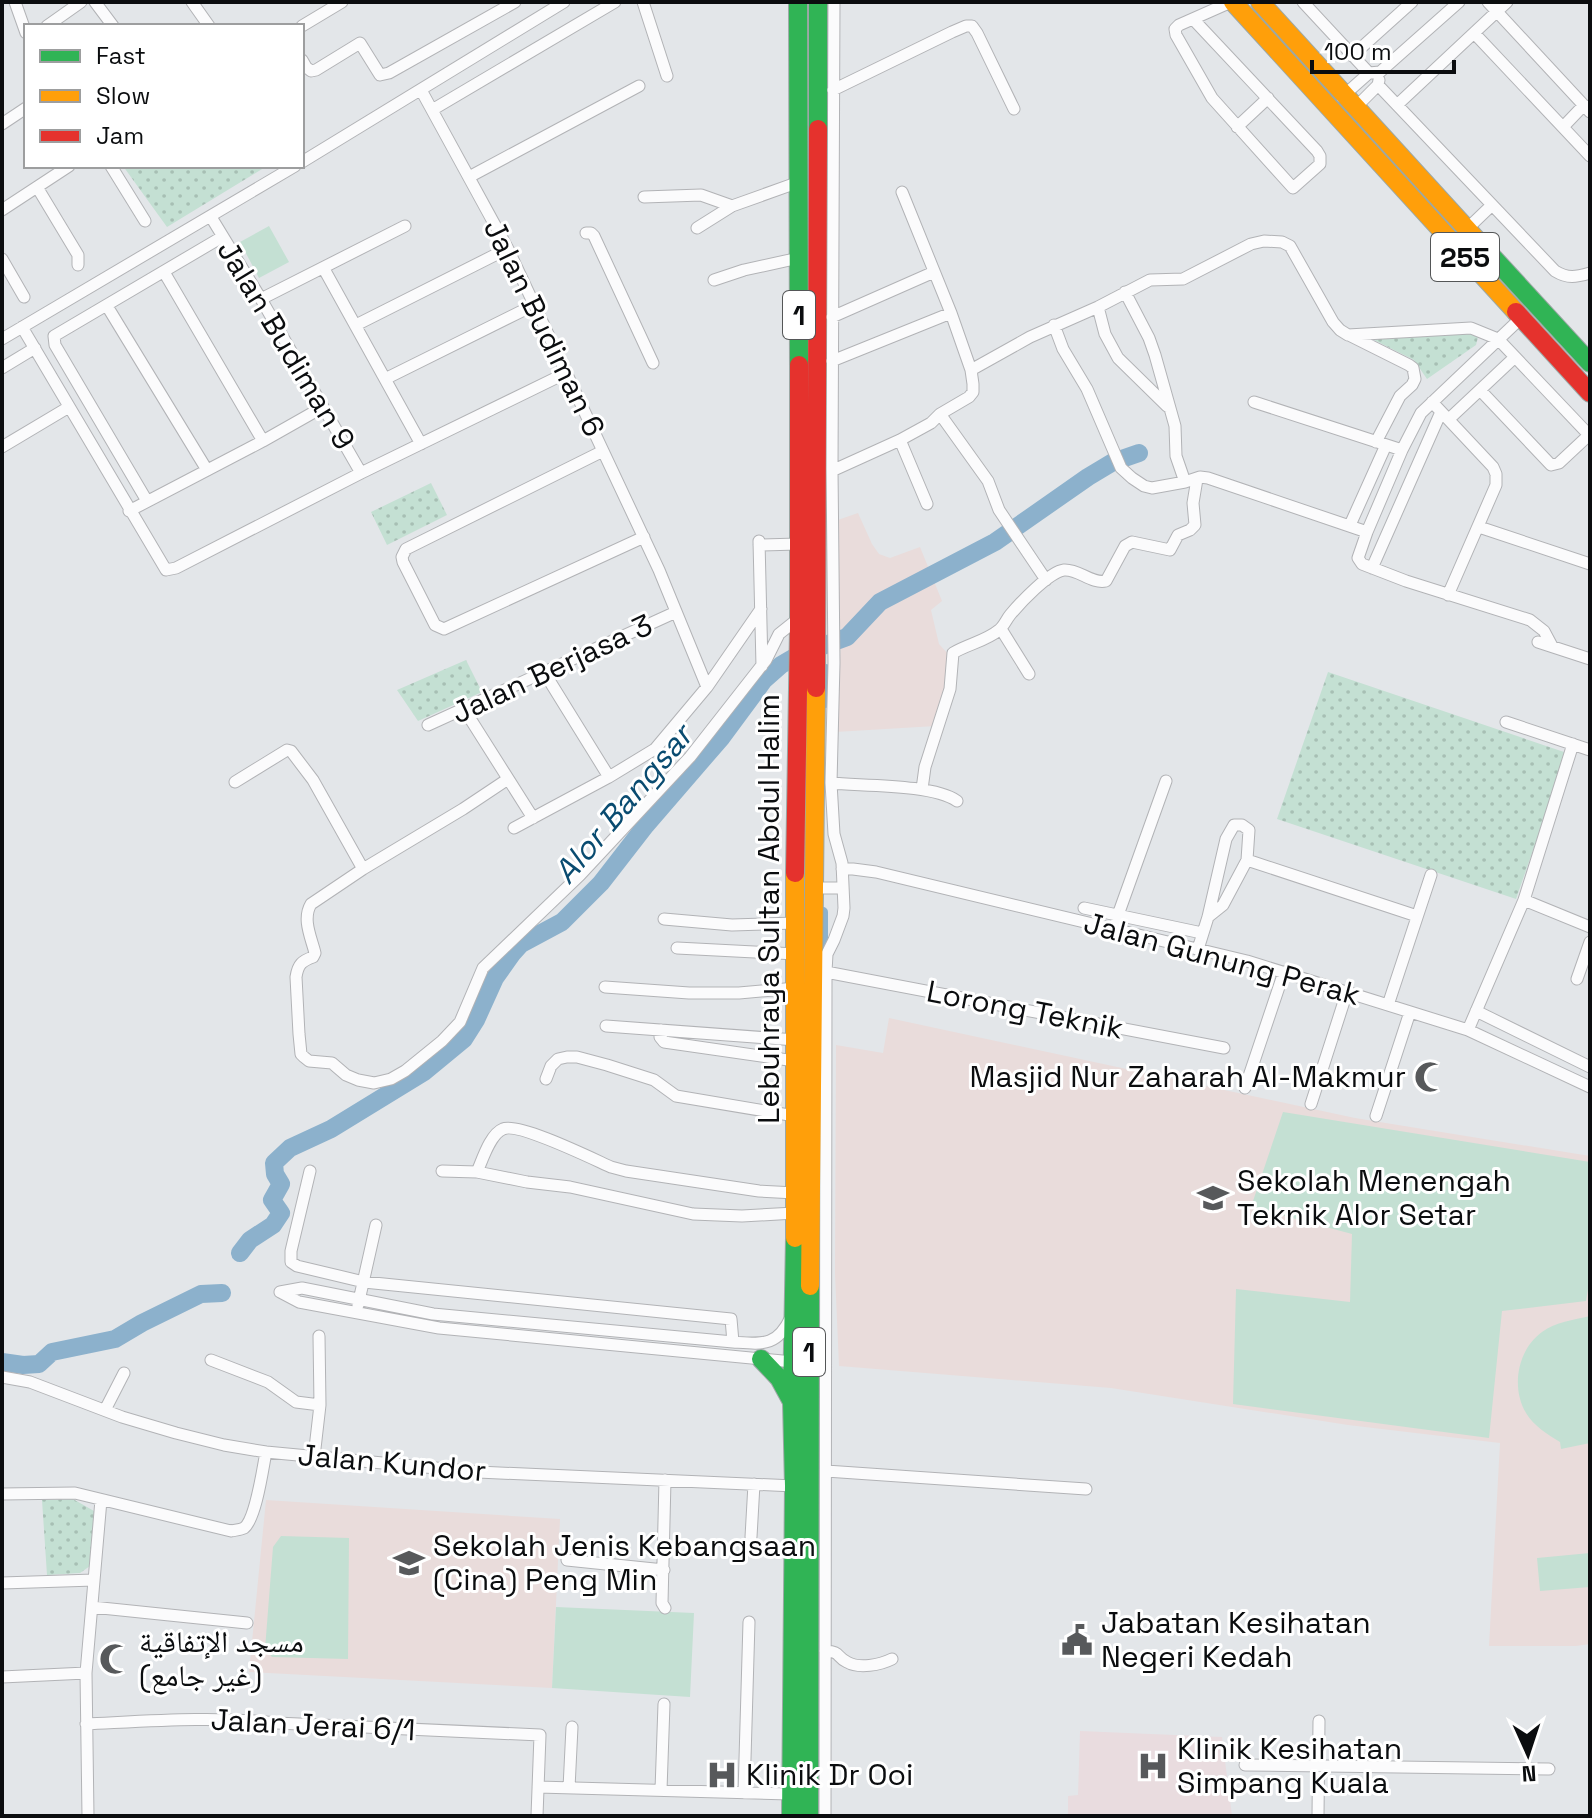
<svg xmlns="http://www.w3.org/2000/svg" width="1592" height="1818" font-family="'Space Grotesk','Noto Naskh Arabic',sans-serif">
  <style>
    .education { fill: #e9dcdb }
    .medical { fill: #e9dcdf }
    .grass { fill: #c4e0d3 }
    .park { fill: url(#park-dots) }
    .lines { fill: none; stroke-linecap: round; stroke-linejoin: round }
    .canal { stroke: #8cb1cc; stroke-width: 10 }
    .river { stroke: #8cb1cc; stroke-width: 18 }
    .street-casing { stroke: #b2b3b6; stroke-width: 13 }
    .fast-casing { stroke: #9ca8a5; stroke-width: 20 }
    .slow-casing { stroke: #9ca8a5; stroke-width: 20 }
    .jam-casing { stroke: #9ca8a5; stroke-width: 20 }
    .street { stroke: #fbfbfc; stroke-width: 11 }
    .fast { stroke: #30b455; stroke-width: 18 }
    .slow { stroke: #ff9f0a; stroke-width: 18 }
    .jam { stroke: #e5322d; stroke-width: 18 }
    .labels { text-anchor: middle; stroke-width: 6; stroke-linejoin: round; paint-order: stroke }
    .shield { fill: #fff; stroke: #545657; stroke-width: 2 }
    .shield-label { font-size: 28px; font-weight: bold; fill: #0b0d0f }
    .street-label { font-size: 30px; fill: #0b0d0f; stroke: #fff }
    .poi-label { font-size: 30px; fill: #0b0d0f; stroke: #fff; text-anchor: start }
    .water-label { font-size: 32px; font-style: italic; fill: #094b70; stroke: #fff }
  </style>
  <defs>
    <pattern id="park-dots" width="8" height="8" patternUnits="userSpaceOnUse" patternTransform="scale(2)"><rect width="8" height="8" fill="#c4e0d3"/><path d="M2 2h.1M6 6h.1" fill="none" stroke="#a7bfb4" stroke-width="1.8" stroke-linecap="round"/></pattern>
  </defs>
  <rect width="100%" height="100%" fill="#e3e6e9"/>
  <!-- education -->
  <path class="education" d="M 858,513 L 872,544 L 879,554 L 890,558 L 920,547 L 942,601 L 931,610 L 939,644 L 949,655 L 945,708 L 936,726 L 835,732 L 841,643 L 835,521 Z
    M 889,1018 L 1355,1118 L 1590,1156 L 1590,1644 L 1576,1646 L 1489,1646 L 1500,1443 L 1348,1425 L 1111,1388 L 839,1366 L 835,1274 L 836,1045 L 883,1053 Z
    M 266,1500 L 560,1519 L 552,1688 L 249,1672 Z"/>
  <!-- medical -->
  <path class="medical" d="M 1080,1731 L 1222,1737 L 1232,1816 L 1068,1816 L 1068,1796 L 1078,1795 Z"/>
  <!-- grass -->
  <path class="grass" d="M 269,226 L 289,262 L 259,278 L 240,242 Z
    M 1283,1112 L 1590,1162 L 1590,1277 L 1586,1301 L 1502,1311 L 1489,1438 L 1233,1404 L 1236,1289 L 1350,1302 L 1352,1234 L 1251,1207 Z
    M 1590,1316 L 1590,1443 L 1561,1449 L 1560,1442 C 1547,1434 1534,1426 1526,1413 C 1511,1388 1517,1350 1542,1332 C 1556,1322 1573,1320 1590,1316 Z
    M 281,1536 L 349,1538 L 348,1659 L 272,1657 L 265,1649 L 273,1547 Z
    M 1590,1553 L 1590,1587 L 1540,1591 L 1537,1558 Z
    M 556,1607 L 694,1613 L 690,1697 L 552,1688 Z"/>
  <!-- park -->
  <path class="park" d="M 123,166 L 267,166 L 167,227 Z
    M 1470,331 L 1478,337 L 1476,345 L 1427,379 L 1414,360 L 1372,339 Z
    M 431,483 L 447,515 L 387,545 L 371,512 Z
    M 466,660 L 482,692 L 418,721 L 397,690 Z
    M 1328,672 L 1567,753 L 1516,899 L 1277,819 Z
    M 73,1499 L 94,1511 L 90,1566 L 80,1573 L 47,1575 L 42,1500 Z"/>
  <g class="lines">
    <!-- canal -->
    <path class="canal" d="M 825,703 L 826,669
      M 823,912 L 823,964
      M 818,1670 L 820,1264"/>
    <!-- river -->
    <path class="river" d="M 240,1253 L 250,1240 L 273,1225 L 281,1213 L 272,1200 L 281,1184 L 275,1174 L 274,1163 L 290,1148 L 331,1129 L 424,1072 L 464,1039 L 476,1020 L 495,978 L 512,954 L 521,944 L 562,922 L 601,883 L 646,825 L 722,737 L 764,680 L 781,665 L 798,655 L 847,637 L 880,602 L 995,542 L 1088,477 L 1113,462 L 1139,453
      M 2,1362 L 23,1365 L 39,1364 L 52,1352 L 115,1339 L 142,1323 L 201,1294 L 222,1293"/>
    <defs>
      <path id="street" d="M 15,2 L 26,33
        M 95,2 L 113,26
        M 192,2 L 209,26
        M 643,2 L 667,76
        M 1303,2 L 1369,73
        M 1488,2 L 1590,112
        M 1193,19 L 1317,151 L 1320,156 L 1320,164 L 1293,188 L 1212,98 L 1176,35 L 1175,29 L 1179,25 L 1231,2
        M 47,26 L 81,2
        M 302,26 L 342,2
        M 1474,33 L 1590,156
        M 1352,56 L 1412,2
        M 302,60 L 306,67 L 311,71 L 316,70 L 360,43 L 380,75 L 389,73 L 515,2
        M 1378,85 L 1555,271 C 1568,279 1576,277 1590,273
        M 421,90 L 508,249 L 659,570 L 707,687
        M 833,90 L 952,32 L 966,26 L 972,26 L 977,33 L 1014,109
        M 1342,97 L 1369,73 L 1380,72 L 1459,2
        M 1397,105 L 1507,2
        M 1354,109 L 1378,85 L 1379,80
        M 432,110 L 615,2
        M 2,124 L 26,108
        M 1237,127 L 1268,98
        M 1563,127 L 1584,105
        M 302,162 L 564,2
        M 111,166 L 145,221
        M 469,177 L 639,86
        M 37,187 L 78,255 L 78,265
        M 902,192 L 951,313 L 971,370
        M 644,197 L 701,195 L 732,206
        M 2,210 L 69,166
        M 211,217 L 261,299 L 361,473
        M 697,228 L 732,206 L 799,182
        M 1468,228 L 1492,205
        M 586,233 L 591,233 L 594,236 L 653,363
        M 2,259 L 24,297
        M 324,269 L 421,444
        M 164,272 L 263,441
        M 714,280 L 744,270 L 799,258
        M 1125,292 L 1149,338 L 1155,355 L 1175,426 L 1176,456 L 1185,482
        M 261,299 L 405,226
        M 107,306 L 207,470
        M 1098,307 L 1105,334 L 1118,358 L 1167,406
        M 832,317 L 934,272
        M 1521,318 L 1421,413 L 1402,450 L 1367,532 L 1358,558 L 1362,564 L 1406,581 L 1530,620 L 1544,631 L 1552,646
        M 356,325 L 495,255
        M 1054,325 L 1063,349 L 1087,389 L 1121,468 L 1132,478 L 1144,486 L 1152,488 L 1185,482 L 1200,477 L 1208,478 L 1367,532
        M 22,327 L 166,570 L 176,568 L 361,473 L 566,373
        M 1349,335 L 1409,365 L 1413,368 L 1415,379 L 1412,385 L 1400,396 L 1376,442
        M 2,339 L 295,166
        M 832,361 L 951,313
        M 2,368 L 35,348
        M 385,379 L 522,311
        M 1480,390 L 1551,465 L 1559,463 L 1589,435
        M 1254,402 L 1402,450
        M 1432,402 L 1493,467 L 1496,474 L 1496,485 L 1448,595
        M 940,414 L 988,481 L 999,510 L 1046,580
        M 1449,419 L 1515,357
        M 900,440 L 927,504
        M 2,447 L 69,407
        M 603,451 L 406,549 L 402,557 L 403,562 L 435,625 L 444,629 L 644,537
        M 832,469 L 836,469 L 900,440 L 931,423 L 940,414 L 969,397 L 973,392 L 973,384 L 971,370 L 1030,337 L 1098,307 L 1150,280 L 1183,279 L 1251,244 L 1264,241 L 1282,242 L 1290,246 L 1333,322 L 1340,330 L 1348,335 L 1471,328 L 1498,339 L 1590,436
        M 147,501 L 55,345 L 54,336 L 222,237
        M 129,511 L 263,441 L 323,407
        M 1350,525 L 1386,445
        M 1479,527 L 1590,564
        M 759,541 L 762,666
        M 759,545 L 798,544
        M 1372,568 L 1441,412
        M 1001,629 L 1029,674
        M 1538,642 L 1590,659
        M 544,672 L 609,777
        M 464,709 L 533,818
        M 1506,722 L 1590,750
        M 428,725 L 676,612
        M 508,779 L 463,809 L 363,869 L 311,904 C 302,919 311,937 315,953 L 313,957 C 302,961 298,964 296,977 L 299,1034 L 301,1054 L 304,1057 L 309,1061 L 332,1063 L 346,1075 L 358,1080 L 374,1083 L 391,1079 L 405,1071 L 442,1041 L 460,1022 L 483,968 L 580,875 L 690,757 L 766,660 L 779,634 L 799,618
        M 235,782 L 287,750 L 291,751 L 313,780 L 363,869
        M 831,783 C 863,786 933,784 957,801
        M 922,789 L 925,767 L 950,689 L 953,653 C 968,644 986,641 999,630 C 1004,626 1006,620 1010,615 C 1020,603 1049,572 1064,570 C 1079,569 1091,584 1106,581 L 1125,546 L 1132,542 L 1170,550 L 1178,535 L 1190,530 L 1195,525 L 1193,503 L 1197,479
        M 514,828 L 609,777 L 655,749 L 707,687 L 761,609
        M 1247,860 L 1417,916
        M 842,869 L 853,869 L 876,872 L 1247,961 L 1468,1030 L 1590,1087
        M 811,888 L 843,888
        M 1524,900 L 1590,927
        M 1084,908 L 1202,933
        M 664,919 L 732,925 L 796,923
        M 1115,929 L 1118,915 L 1166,781
        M 677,948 L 796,954
        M 1198,949 L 1208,917 L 1226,839 L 1234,825 L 1242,825 L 1249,830 L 1247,860 L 1223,905 L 1208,917
        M 826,972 L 1224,1048
        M 1577,979 L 1590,942
        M 605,987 L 689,993 L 739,993 L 796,988
        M 1388,1005 L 1431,875
        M 1476,1011 L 1590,1067
        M 606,1026 L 796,1040
        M 661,1030 L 660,1037 L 664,1042 L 795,1061
        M 1468,1030 L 1524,900 L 1573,744
        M 546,1079 L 551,1066 L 558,1059 L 567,1057 L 577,1057 L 607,1065 L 654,1080 L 676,1096 L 795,1116
        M 1245,1088 L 1284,972
        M 1311,1104 L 1347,992
        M 1376,1116 L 1410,1012
        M 310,1171 L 291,1251 L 291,1262 L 297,1266 L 364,1282 L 731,1319 L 733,1342
        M 442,1171 L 477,1172 L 527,1182 L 570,1187 L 693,1214 L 742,1216 L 795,1213
        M 477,1172 C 482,1161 490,1134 503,1129 C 518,1122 593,1159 611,1167 L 626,1171 L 759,1191 L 795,1193
        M 280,1292 L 302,1288 L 433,1314 L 733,1342 C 763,1344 777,1347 791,1317
        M 280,1292 L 299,1302 L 439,1328 L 793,1362
        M 358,1305 L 376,1225
        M 211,1360 L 268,1382 L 296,1402 L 320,1405
        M 2,1377 L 30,1382 L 122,1417 L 176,1433 L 224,1445 L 266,1452 L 478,1472 L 794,1486
        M 105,1410 L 124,1373
        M 314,1457 L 320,1405 L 319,1336
        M 826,1471 L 1086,1489
        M 2,1494 L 75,1493 L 231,1531 C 235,1530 240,1530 244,1528 C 256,1519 263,1467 266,1452
        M 751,1537 L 754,1484
        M 567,1560 L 664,1570
        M 2,1583 L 94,1580
        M 92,1607 L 247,1623
        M 665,1608 L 662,1603 L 665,1480
        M 825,1651 C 842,1652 835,1656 847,1662 C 859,1669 880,1665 892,1659
        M 2,1677 L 86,1673
        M 86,1724 C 150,1721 214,1716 277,1723 L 540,1735 L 537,1816
        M 1245,1765 L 1549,1769
        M 538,1787 L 790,1794
        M 569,1788 L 572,1727
        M 661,1790 L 664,1704
        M 744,1793 L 749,1622
        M 88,1816 L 86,1673 L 101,1500
        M 825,1816 L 826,972 L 827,954 L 834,940 L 843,916 L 844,908 L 842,863 L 834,834 L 831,783 L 834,663 L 832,469 L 834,2
        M 1318,1816 L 1319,1721"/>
      <path id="fast" d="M 798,2 L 799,365
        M 818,129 L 818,2
        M 1488,252 L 1590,363
        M 761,1359 L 779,1378 L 791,1400
        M 791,1816 L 794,1486 L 792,1402 L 795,1238
        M 809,1816 L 810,1286"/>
      <path id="slow" d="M 1233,2 L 1516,312
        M 1260,2 L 1488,252
        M 795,873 L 795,1238
        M 810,1286 L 816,688"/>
      <path id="jam" d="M 1516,312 L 1590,393
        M 816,688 L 818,129
        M 795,873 L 799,628 L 799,365"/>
    </defs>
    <!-- street casing -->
    <use href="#street" class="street-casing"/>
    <!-- fast casing -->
    <use href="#fast" class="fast-casing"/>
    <!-- slow casing -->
    <use href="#slow" class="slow-casing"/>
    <!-- jam casing -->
    <use href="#jam" class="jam-casing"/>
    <!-- street -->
    <use href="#street" class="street"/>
    <!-- fast -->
    <use href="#fast" class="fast"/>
    <!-- slow -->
    <use href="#slow" class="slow"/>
    <!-- jam -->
    <use href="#jam" class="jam"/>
  </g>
  <!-- icons -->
  <defs>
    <symbol id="mosque-bare" viewBox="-9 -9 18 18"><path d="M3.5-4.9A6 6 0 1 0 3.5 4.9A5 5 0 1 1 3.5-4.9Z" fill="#57595b" stroke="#fff" stroke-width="2.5" paint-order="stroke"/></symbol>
    <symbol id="school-bare" viewBox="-9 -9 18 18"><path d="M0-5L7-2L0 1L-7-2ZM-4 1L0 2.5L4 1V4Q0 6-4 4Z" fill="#57595b" stroke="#fff" stroke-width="2.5" paint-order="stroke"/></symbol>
    <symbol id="civic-bare" viewBox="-9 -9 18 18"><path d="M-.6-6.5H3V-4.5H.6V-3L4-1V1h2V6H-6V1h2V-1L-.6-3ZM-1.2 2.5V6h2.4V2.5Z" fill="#57595b" stroke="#fff" stroke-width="2.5" paint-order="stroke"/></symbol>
    <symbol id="hospital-bare" viewBox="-9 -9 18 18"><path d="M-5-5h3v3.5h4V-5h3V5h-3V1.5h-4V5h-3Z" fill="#57595b" stroke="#fff" stroke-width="2.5" paint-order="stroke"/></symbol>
  </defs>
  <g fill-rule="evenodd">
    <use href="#mosque-bare" x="1408" y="1055" width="44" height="44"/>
    <use href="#school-bare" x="1191" y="1176" width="44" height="44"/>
    <use href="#school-bare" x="387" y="1541" width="44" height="44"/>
    <use href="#civic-bare" x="1055" y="1618" width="44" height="44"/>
    <use href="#mosque-bare" x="93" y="1637" width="44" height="44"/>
    <use href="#hospital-bare" x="1131" y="1744" width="44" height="44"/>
    <use href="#hospital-bare" x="700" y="1753" width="44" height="44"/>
  </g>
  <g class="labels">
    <!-- shield labels -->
    <g class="shield">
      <rect x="1431" y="233" width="68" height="48" rx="6"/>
      <rect x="783" y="291" width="32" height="48" rx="6"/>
      <rect x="793" y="1328" width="32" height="48" rx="6"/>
    </g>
    <g class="shield-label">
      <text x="1465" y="267">255</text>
      <text x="799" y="325">1</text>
      <text x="809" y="1362">1</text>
    </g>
    <!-- street labels -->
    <g class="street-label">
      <text transform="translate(544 328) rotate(64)" y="10">Jalan Budiman 6</text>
      <text transform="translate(286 345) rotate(59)" y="10">Jalan Budiman 9</text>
      <text transform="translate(552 669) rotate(-25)" y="10">Jalan Berjasa 3</text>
      <text transform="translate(769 909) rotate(-90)" y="10">Lebuhraya Sultan Abdul Halim</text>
      <text transform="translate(1222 959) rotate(15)" y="10">Jalan Gunung Perak</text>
      <text transform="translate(1025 1010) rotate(11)" y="10">Lorong Teknik</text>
      <text transform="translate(392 1463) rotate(5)" y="10">Jalan Kundor</text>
      <text transform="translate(313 1725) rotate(3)" y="10">Jalan Jerai 6/1</text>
    </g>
    <!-- poi labels -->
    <g class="poi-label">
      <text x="1406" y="1087" text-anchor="end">Masjid Nur Zaharah Al-Makmur</text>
      <text x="1237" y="1191">Sekolah Menengah<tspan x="1237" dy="34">Teknik Alor Setar</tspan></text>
      <text x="433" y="1556">Sekolah Jenis Kebangsaan<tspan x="433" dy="34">(Cina) Peng Min</tspan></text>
      <text x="1101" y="1633">Jabatan Kesihatan<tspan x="1101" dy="34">Negeri Kedah</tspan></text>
      <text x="139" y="1652">مسجد الإتفاقية<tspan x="139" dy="34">(غير جامع)</tspan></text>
      <text x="1177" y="1759">Klinik Kesihatan<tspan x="1177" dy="34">Simpang Kuala</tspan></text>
      <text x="746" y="1785">Klinik Dr Ooi</text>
    </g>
    <!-- water labels -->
    <g class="water-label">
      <text transform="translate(623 804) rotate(-50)" y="11">Alor Bangsar</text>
    </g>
  </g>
  <!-- border -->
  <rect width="1592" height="1818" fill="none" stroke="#0b0d0f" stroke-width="8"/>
  <!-- legend -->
  <rect x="24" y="24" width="280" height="144" fill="#ffffff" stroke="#9d9e9f" stroke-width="2"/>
  <rect x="40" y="50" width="40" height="12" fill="#30b455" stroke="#9d9e9f" stroke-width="2"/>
  <text x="96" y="64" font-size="24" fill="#0b0d0f">Fast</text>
  <rect x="40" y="90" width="40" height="12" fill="#ff9f0a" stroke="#9d9e9f" stroke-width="2"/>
  <text x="96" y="104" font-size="24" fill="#0b0d0f">Slow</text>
  <rect x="40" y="130" width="40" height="12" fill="#e5322d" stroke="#9d9e9f" stroke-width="2"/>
  <text x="96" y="144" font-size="24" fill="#0b0d0f">Jam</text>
  <!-- north arrow -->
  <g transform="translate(1528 1754) rotate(177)" stroke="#ffffff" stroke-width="6" paint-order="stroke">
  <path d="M0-6L14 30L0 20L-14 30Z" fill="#0b0d0f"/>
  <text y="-12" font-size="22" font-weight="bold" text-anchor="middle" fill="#0b0d0f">N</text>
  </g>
  <!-- scale -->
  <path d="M1312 60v12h142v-12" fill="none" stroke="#0b0d0f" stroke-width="4"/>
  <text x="1324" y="60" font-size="24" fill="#0b0d0f" stroke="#ffffff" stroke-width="6" paint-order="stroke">100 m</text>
</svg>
